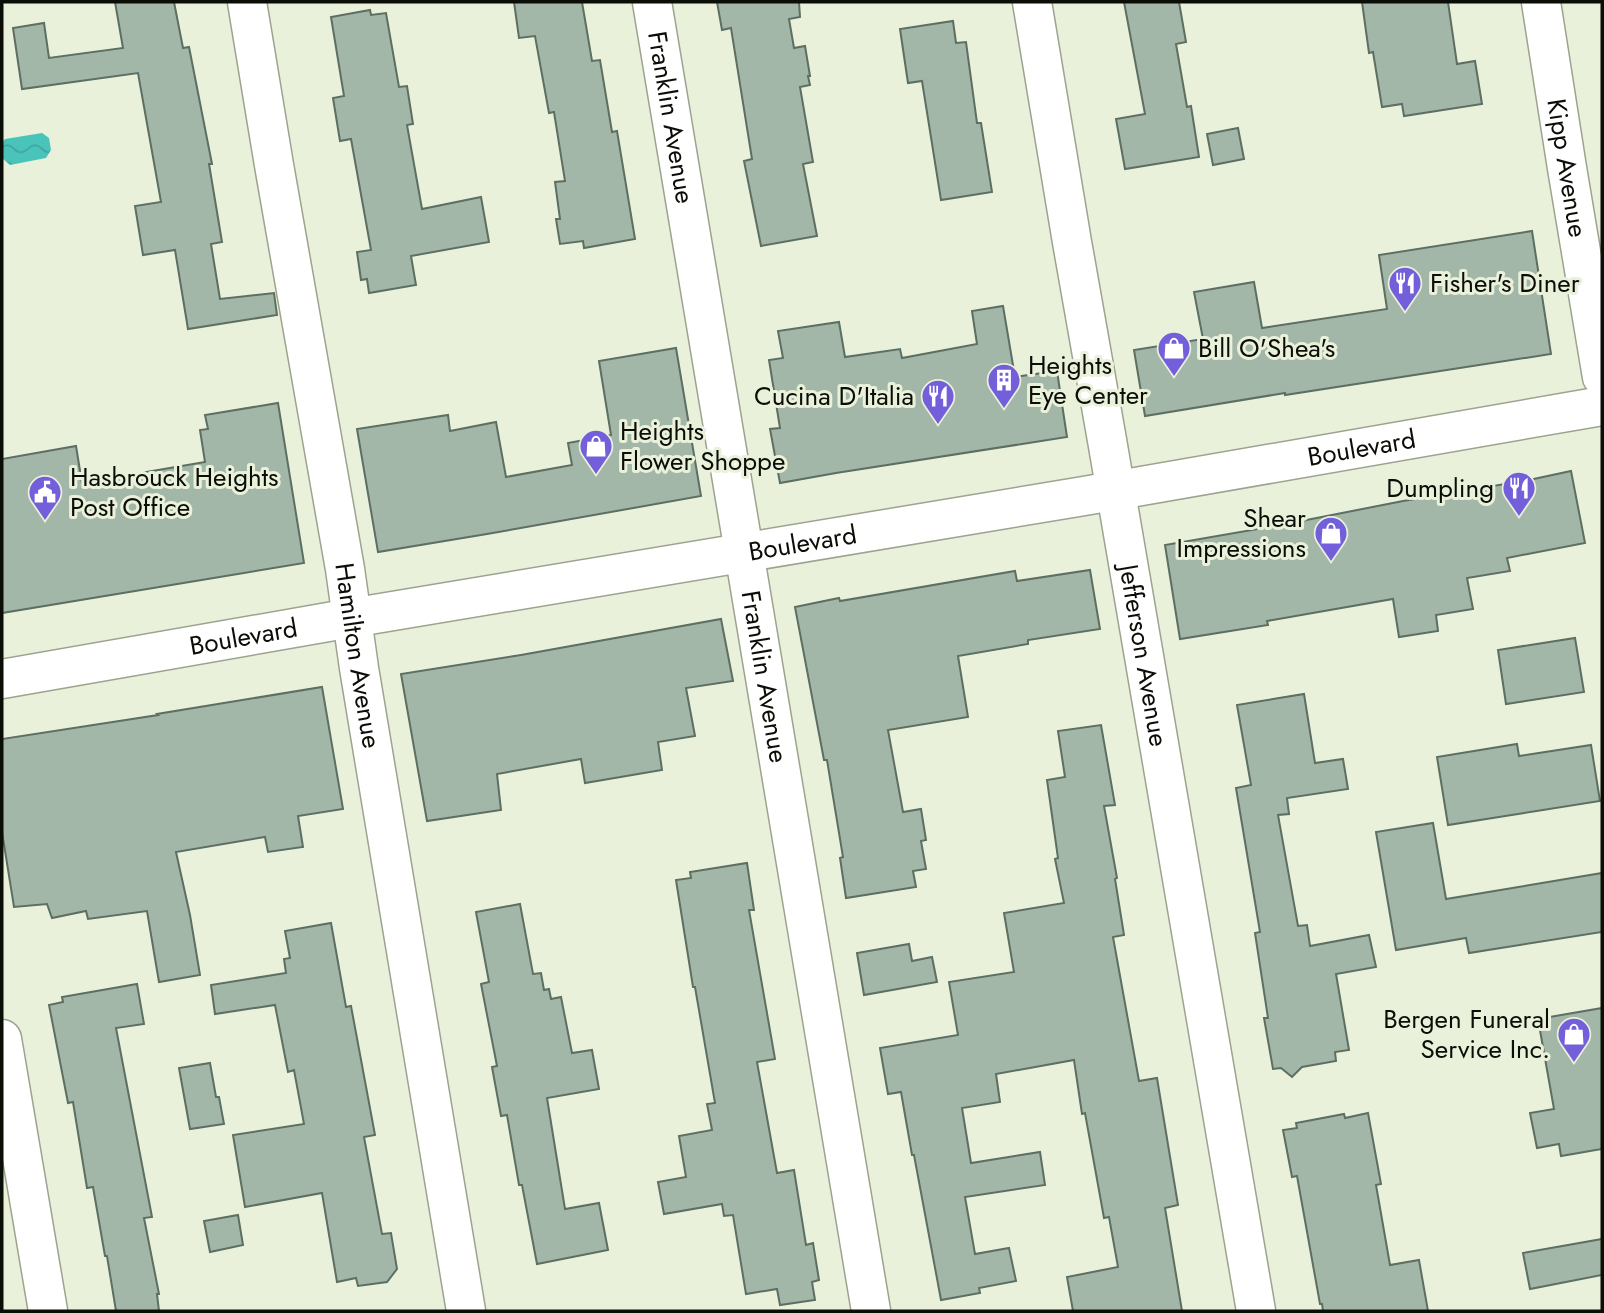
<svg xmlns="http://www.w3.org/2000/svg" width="1604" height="1313" font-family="Jost,sans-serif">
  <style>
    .water { fill: url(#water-waves) }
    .building { fill: #a2b7a8; stroke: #5c6f62; stroke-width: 2 }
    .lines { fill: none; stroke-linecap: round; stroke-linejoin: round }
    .minor-casing { stroke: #9ca38e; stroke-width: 41 }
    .minor { stroke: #fff; stroke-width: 38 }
    .labels { text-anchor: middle; stroke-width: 6; stroke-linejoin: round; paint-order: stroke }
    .street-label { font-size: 26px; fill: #0b0d07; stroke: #eaf1db }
    .poi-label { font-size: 26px; fill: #0b0d07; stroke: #eaf1db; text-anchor: start }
  </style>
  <defs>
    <pattern id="water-waves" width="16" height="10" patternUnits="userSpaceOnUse" patternTransform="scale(1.75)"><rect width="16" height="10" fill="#4ac4ba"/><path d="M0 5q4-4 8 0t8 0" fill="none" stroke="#3fa79e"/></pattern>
  </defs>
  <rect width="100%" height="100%" fill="#eaf1db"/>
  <!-- water -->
  <path class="water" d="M 42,133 L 49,138 L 51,150 L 46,158 L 10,165 L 2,158 L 2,143 L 5,139 Z"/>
  <!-- building -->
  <path class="building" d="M 115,2 L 174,2 L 183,48 L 189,47 L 212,164 L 209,164 L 222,242 L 211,244 L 220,299 L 274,293 L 277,315 L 188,329 L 175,250 L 143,255 L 135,206 L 161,202 L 138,73 L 22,89 L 13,28 L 44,23 L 49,58 L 123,48 Z
    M 514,2 L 582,2 L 592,61 L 600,60 L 612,132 L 617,131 L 635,239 L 584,248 L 583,241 L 560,244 L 556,219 L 560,219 L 555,182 L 565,181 L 554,112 L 549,113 L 535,36 L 519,38 Z
    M 717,2 L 799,2 L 800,17 L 789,19 L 794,48 L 805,46 L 810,76 L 808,76 L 810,85 L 800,87 L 813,162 L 803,164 L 817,236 L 761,246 L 744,161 L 752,159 L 731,28 L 722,30 Z
    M 1124,2 L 1179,2 L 1186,42 L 1176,44 L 1187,107 L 1191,106 L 1199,157 L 1125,169 L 1116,119 L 1145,114 Z
    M 1362,2 L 1448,2 L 1457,64 L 1475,61 L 1482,104 L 1404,116 L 1402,104 L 1382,107 L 1373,52 L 1369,53 Z
    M 370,10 L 371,15 L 386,13 L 399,87 L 407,86 L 413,124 L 407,125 L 422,209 L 481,197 L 489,242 L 411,256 L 416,285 L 369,293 L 367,279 L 361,280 L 357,252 L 371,250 L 351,139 L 340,141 L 333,98 L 344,96 L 331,17 Z
    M 953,21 L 956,43 L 966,42 L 977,123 L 981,123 L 992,192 L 941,200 L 922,81 L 908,83 L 900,29 Z
    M 1238,128 L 1244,159 L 1213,165 L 1207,134 Z
    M 1532,231 L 1551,354 L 1285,395 L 1285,393 L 1145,416 L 1134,350 L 1203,339 L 1194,292 L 1254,282 L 1262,328 L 1387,309 L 1379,255 Z
    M 1003,306 L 1015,377 L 1057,371 L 1067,437 L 836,473 L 780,483 L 770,429 L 780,428 L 769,360 L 783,358 L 778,331 L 839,322 L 845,357 L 900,349 L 902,358 L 977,344 L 972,311 Z
    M 676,348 L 701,496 L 487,534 L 378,552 L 357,429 L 448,415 L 450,431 L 496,422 L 506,477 L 572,465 L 568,443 L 611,435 L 599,361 Z
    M 278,403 L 304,563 L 2,613 L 2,459 L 76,446 L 82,483 L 205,462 L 200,430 L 208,429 L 205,415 Z
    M 1571,471 L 1585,543 L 1507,558 L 1510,571 L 1467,578 L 1473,609 L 1436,615 L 1438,631 L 1399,637 L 1393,599 L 1267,621 L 1268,625 L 1180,639 L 1165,545 L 1281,525 L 1403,501 L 1529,480 Z
    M 1090,570 L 1100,629 L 1028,640 L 1028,644 L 958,656 L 968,717 L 888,730 L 903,812 L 921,809 L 926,840 L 921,841 L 926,869 L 913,871 L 916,887 L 846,898 L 840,858 L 843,857 L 827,760 L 824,760 L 795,607 L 839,598 L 840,601 L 1015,571 L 1017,581 Z
    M 721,619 L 733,681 L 686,688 L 695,736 L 658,742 L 662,770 L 585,783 L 581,759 L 497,774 L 501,810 L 427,821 L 401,674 L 521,655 Z
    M 1575,638 L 1584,692 L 1506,704 L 1498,650 Z
    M 322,687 L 343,809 L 298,816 L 303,847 L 268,852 L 265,837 L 176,852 L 190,915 L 200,975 L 159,982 L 147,911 L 88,919 L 86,911 L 52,918 L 47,904 L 14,907 L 2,832 L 2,739 L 158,715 L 157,714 Z
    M 1304,694 L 1315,763 L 1343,759 L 1348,789 L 1287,798 L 1289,814 L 1278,815 L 1298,926 L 1307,925 L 1310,946 L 1369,935 L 1376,967 L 1336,974 L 1349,1050 L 1335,1052 L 1336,1061 L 1302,1067 L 1292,1077 L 1281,1068 L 1273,1069 L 1264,1018 L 1268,1018 L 1255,933 L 1260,932 L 1236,788 L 1251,785 L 1237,705 Z
    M 1101,725 L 1115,805 L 1104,806 L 1117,878 L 1115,879 L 1124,935 L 1113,937 L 1139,1081 L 1157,1078 L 1178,1205 L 1165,1208 L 1182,1311 L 1073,1311 L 1067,1277 L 1118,1267 L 1109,1217 L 1104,1218 L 1085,1113 L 1082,1114 L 1074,1060 L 996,1074 L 1000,1102 L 962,1108 L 971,1163 L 1040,1152 L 1045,1185 L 965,1197 L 975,1254 L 1009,1248 L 1016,1281 L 979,1288 L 980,1293 L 941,1300 L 914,1155 L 912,1155 L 901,1092 L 888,1094 L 880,1048 L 958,1035 L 949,982 L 1014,972 L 1004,913 L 1064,903 L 1055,859 L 1058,858 L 1047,780 L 1065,777 L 1058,731 Z
    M 1517,744 L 1519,756 L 1591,745 L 1600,801 L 1448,825 L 1437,757 Z
    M 1433,823 L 1446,899 L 1602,873 L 1602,932 L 1469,953 L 1466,938 L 1396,950 L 1376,832 Z
    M 747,863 L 754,910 L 749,910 L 775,1059 L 757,1062 L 777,1173 L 794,1170 L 806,1245 L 813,1243 L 819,1280 L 812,1282 L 815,1300 L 780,1305 L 777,1289 L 746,1294 L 733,1215 L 724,1216 L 722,1204 L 664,1214 L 658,1182 L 686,1177 L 679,1136 L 712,1130 L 707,1104 L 715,1103 L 695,987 L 693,987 L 676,880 L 691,878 L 690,872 Z
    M 520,904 L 533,974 L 541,973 L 544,990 L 549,989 L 551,999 L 561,997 L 572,1053 L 592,1050 L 599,1089 L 547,1098 L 565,1209 L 599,1203 L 608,1250 L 537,1264 L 522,1185 L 519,1185 L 507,1115 L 501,1116 L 492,1067 L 497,1066 L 481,984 L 489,982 L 476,912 Z
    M 331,923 L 346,1007 L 351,1006 L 375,1135 L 364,1137 L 382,1234 L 391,1233 L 397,1269 L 387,1282 L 358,1286 L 356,1278 L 337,1282 L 322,1193 L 245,1207 L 233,1135 L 304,1124 L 294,1070 L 288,1072 L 275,1005 L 215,1014 L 211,985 L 286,973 L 284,959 L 290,958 L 285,931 Z
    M 909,944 L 912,961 L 932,957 L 937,982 L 864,995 L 857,953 Z
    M 137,984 L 144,1024 L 116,1028 L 152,1217 L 144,1218 L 159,1294 L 157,1294 L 159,1311 L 116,1311 L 107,1256 L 105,1256 L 93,1187 L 87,1188 L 73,1102 L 68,1103 L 49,1005 L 63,1002 L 62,997 Z
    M 1602,1008 L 1602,1149 L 1561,1156 L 1559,1144 L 1537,1148 L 1530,1113 L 1554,1109 L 1538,1019 Z
    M 210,1063 L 216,1097 L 219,1097 L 224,1124 L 190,1129 L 179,1068 Z
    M 1368,1113 L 1381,1184 L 1376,1185 L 1390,1265 L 1419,1260 L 1428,1311 L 1323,1311 L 1322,1304 L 1320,1304 L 1297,1176 L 1292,1177 L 1283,1130 L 1297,1128 L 1296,1123 L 1344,1114 L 1345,1118 Z
    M 238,1215 L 243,1245 L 210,1252 L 204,1221 Z
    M 1602,1239 L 1602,1275 L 1530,1289 L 1523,1253 Z"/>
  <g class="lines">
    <defs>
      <g id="minor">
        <path id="s1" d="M 247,2 L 274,165 L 345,569 L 359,668 L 466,1311"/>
        <path id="s2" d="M 652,2 L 871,1311"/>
        <path id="s3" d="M 1032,2 L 1072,242 L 1107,440 L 1256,1311"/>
        <path id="s4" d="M 1541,2 L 1567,168 L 1602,377"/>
        <path id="s5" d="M 2,679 L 351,618 L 1084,496 L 1602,406"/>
        <path d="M 2,1039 L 48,1311"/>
      </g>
    </defs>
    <!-- minor casing -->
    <use href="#minor" class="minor-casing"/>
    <!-- minor -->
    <use href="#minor" class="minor"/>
  </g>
  <!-- icons -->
  <defs>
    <symbol id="restaurant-pin" viewBox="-11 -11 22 30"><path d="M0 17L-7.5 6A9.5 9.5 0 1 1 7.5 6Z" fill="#735fda" stroke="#eaf1db"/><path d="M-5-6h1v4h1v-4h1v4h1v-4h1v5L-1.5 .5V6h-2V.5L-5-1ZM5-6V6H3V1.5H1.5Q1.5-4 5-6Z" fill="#fff"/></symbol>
    <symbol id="shop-pin" viewBox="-11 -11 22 30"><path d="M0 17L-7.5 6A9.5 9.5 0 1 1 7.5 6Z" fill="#735fda" stroke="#eaf1db"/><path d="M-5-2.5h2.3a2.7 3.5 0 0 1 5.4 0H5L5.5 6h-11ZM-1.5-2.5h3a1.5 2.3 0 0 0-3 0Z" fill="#fff"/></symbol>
    <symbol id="building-pin" viewBox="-11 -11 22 30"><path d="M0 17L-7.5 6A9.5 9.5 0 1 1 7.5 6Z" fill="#735fda" stroke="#eaf1db"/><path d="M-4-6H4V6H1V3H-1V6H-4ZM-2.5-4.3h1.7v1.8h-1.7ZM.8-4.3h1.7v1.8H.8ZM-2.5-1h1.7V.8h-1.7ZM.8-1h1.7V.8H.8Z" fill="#fff"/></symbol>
    <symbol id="civic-pin" viewBox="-11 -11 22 30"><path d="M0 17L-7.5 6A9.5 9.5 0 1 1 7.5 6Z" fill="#735fda" stroke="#eaf1db"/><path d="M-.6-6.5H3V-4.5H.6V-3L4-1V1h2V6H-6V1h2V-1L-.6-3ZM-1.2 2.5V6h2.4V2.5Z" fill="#fff"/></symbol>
  </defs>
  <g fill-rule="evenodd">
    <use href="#restaurant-pin" x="1386" y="264" width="38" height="52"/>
    <use href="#shop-pin" x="1155" y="329" width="38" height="52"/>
    <use href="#building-pin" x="985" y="361" width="38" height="52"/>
    <use href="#restaurant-pin" x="919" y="377" width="38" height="52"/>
    <use href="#shop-pin" x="577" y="427" width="38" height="52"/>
    <use href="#restaurant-pin" x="1500" y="469" width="38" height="52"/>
    <use href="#civic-pin" x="26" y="473" width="38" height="52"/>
    <use href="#shop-pin" x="1312" y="514" width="38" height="52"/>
    <use href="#shop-pin" x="1555" y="1015" width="38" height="52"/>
  </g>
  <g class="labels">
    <!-- street labels -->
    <g class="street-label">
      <text dy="9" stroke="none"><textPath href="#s2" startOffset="117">Franklin Avenue</textPath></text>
      <text dy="9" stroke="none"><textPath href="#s4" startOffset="168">Kipp Avenue</textPath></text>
      <text dy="9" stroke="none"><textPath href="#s5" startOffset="1379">Boulevard</textPath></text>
      <text dy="9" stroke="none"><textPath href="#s5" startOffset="812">Boulevard</textPath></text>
      <text dy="9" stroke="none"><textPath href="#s5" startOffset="245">Boulevard</textPath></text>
      <text dy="9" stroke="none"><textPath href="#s1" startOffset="663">Hamilton Avenue</textPath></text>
      <text dy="9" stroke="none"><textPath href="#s3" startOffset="663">Jefferson Avenue</textPath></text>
      <text dy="9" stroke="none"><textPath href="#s2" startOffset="684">Franklin Avenue</textPath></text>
    </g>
    <!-- poi labels -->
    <g class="poi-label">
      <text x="1430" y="292">Fisher's Diner</text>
      <text x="1198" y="357">Bill O'Shea's</text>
      <text x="1028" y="374">Heights<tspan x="1028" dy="30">Eye Center</tspan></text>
      <text x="914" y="405" text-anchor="end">Cucina D'Italia</text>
      <text x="620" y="440">Heights<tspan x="620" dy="30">Flower Shoppe</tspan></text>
      <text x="70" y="486">Hasbrouck Heights<tspan x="70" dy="30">Post Office</tspan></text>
      <text x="1494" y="497" text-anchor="end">Dumpling</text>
      <text x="1306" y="527" text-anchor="end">Shear<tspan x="1306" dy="30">Impressions</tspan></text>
      <text x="1550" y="1028" text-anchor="end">Bergen Funeral<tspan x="1550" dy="30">Service Inc.</tspan></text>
    </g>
  </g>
  <!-- border -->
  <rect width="1604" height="1313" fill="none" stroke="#0b0d07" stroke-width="7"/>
</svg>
